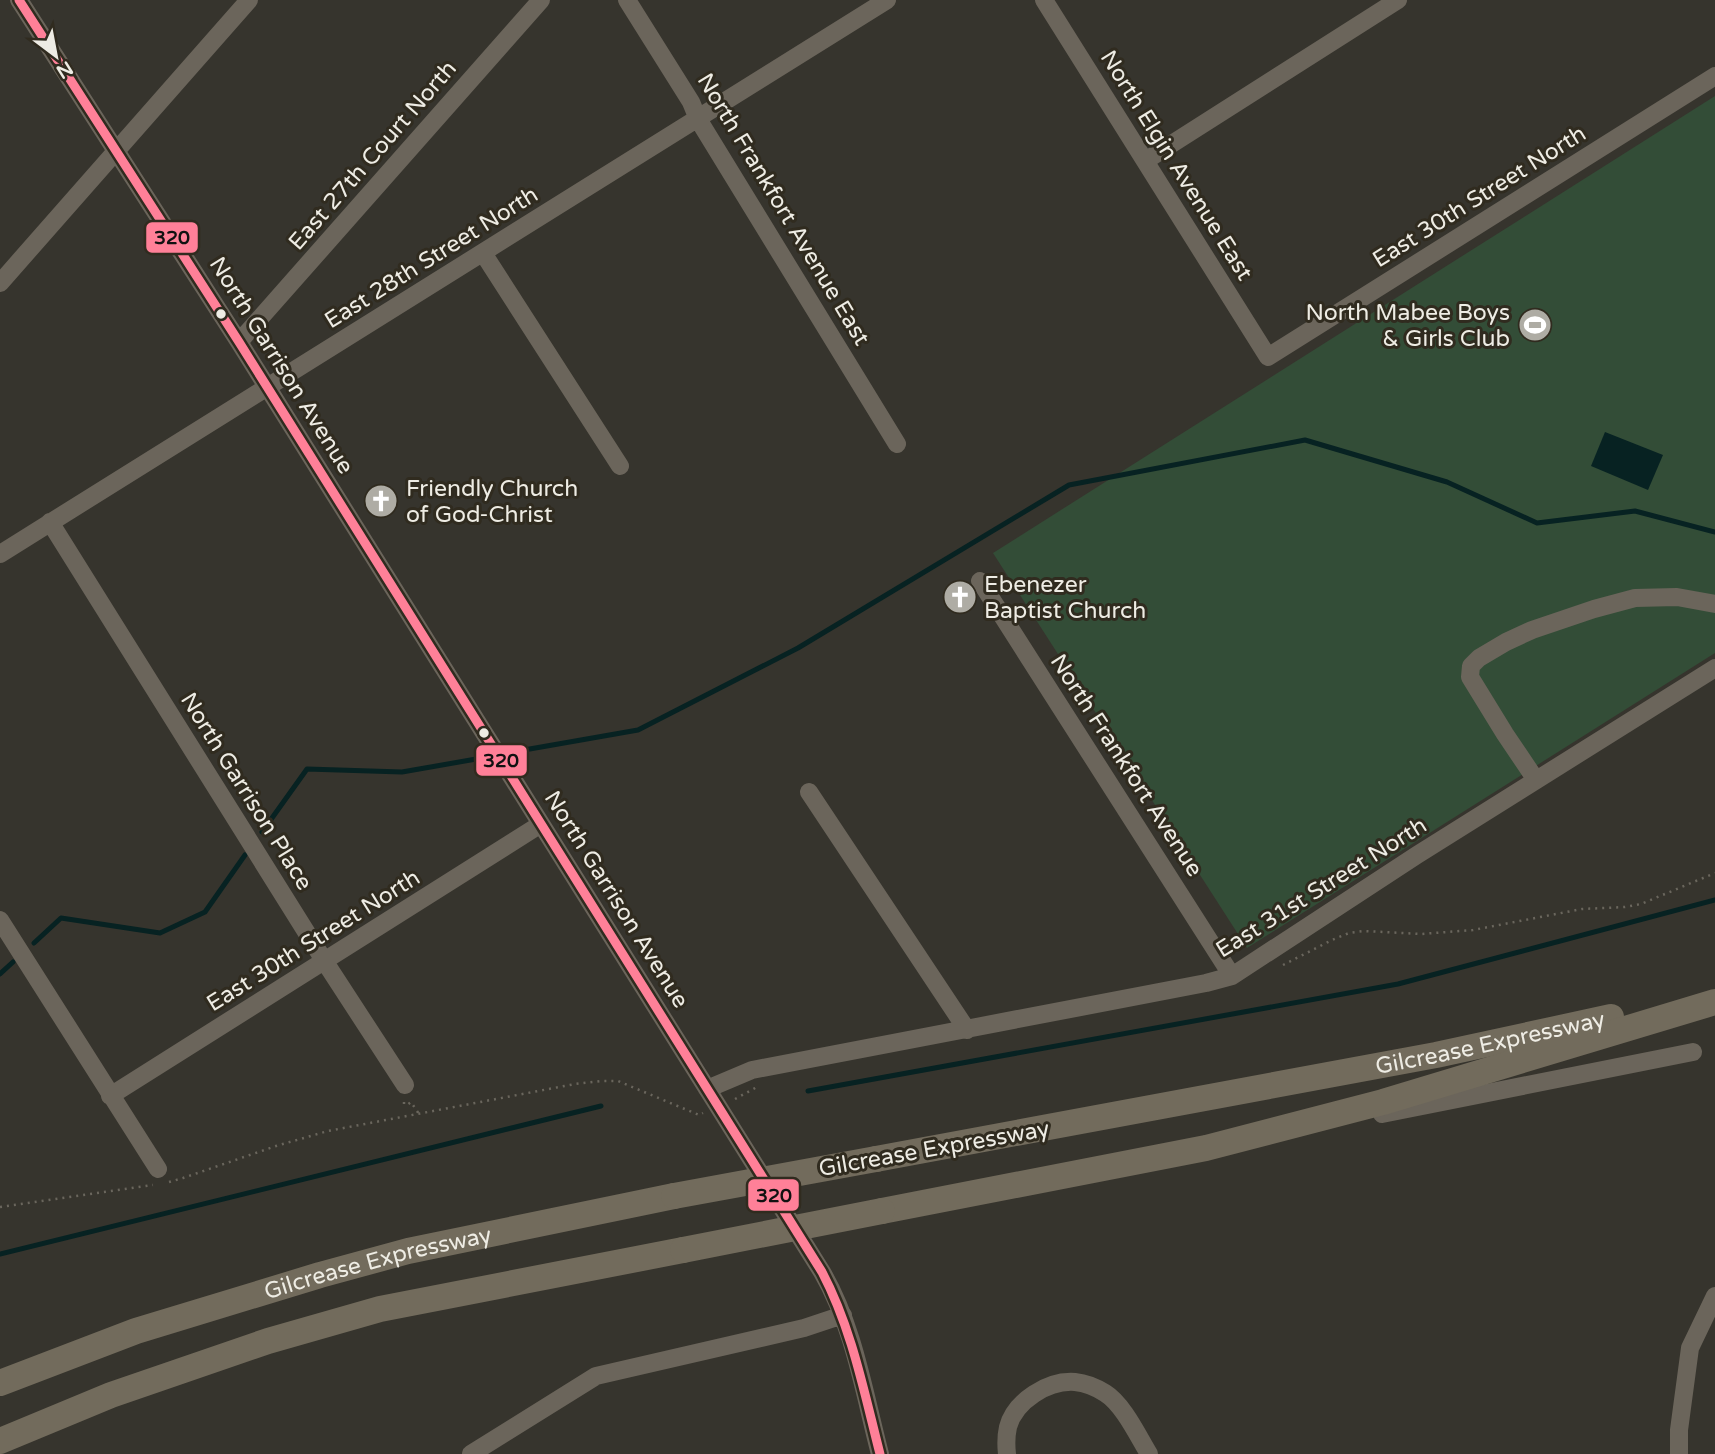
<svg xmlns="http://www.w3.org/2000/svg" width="1715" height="1454" font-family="'Varela Round',sans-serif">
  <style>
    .pitch { fill: #334d37 }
    .water { fill: #072222 }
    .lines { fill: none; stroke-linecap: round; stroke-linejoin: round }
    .stream { stroke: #072222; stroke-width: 5 }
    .path { stroke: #6a665d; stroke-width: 2.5; stroke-dasharray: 2 5; stroke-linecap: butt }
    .minor { stroke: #6b655b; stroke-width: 18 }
    .highway { stroke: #726b5c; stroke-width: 26 }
    .highway-bridge { stroke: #726b5c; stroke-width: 26 }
    .bus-1-casing { stroke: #302b1f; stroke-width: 14 }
    .bus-1 { stroke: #ff8098; stroke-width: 9 }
    .bus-dot { fill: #eeece4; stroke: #302b1f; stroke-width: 2.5 }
    .labels { text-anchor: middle; stroke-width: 6; stroke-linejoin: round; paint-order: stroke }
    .street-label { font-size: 23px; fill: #eeece4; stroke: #302b1f }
    .poi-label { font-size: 23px; fill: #eeece4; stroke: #302b1f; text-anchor: start }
    .line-badge { stroke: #302b1f; stroke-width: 2.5 }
    .pale-badge-label { font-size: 19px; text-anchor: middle; font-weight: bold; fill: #111 }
  </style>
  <rect width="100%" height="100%" fill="#36342d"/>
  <!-- pitch -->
  <path class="pitch" d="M 1715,96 L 1715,653 L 1247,948 L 993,553 Z"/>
  <!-- water -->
  <path class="water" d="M 1605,432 L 1663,455 L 1648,490 L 1591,466 Z"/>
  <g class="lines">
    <!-- stream -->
    <path class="stream" d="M 524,750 L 638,730 L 798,648 L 1069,485 L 1305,440 L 1447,482 L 1537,523 L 1635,511 L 1715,532
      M 262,832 L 307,769 L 402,772 L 482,758
      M 34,943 L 61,918 L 160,933 L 205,912 L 245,855
      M 0,974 L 13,962
      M 808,1091 L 1398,984 L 1715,900
      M 0,1254 L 601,1106"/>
    <!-- path -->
    <path class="path" d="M 1283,965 L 1332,940 L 1349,933 L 1364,931 L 1421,934 L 1473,930 L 1582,909 L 1625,907 L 1641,904 L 1715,873
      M 735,1099 L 757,1087
      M 404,1102 L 404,1104 L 407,1105 L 411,1102 L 419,1114
      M 169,1182 L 183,1178 L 276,1146 L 328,1131 L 575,1084 L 601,1081 L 618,1081 L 699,1115 L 703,1113
      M 0,1207 L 153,1185"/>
    <!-- minor -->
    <path class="minor" d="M 19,0 L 239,342 L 822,1272 C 854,1327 864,1393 880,1454
      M 627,0 L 691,102 L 698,119 L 897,444
      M 1044,0 L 1268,357 L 1715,76
      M 1145,161 L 1398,0
      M 483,253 L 620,466
      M 0,283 L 249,0
      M 239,342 L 541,0
      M 50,522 L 325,962 L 405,1085
      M 0,554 L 887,0
      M 980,581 L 1232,976
      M 1536,780 L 1505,734 L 1470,677 L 1471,666 L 1479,658 L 1506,642 L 1532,630 L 1594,609 L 1635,598 L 1677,597 L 1715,604
      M 809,792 L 967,1030
      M 0,920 L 158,1169
      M 707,1089 L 752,1070 L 1206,983 L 1232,976 L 1417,855 L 1715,668
      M 110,1096 L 541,824
      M 1382,1114 L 1693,1052
      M 471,1454 L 596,1376 L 804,1328 L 843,1315
      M 1007,1454 C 1006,1445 1006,1436 1008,1427 C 1015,1401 1048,1380 1075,1382 C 1085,1383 1097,1388 1105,1393 C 1123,1404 1138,1436 1149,1454
      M 1679,1454 L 1679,1430 L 1690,1348 L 1715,1296"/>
    <!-- highway -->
    <g class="highway">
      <path id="s1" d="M 876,1159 L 1436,1055 L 1611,1017"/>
      <path d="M 882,1211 L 1206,1148 L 1383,1102 L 1715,1002"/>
      <path id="s2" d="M 0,1383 L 136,1331 L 320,1275 L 408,1251 L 674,1196"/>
      <path d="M 0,1441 L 111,1395 L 268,1341 L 380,1309 L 683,1250"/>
    </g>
    <!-- highway-bridge -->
    <path class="highway-bridge" d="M 674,1196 L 876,1159
      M 683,1250 L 882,1211"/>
    <defs>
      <path id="bus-1" d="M 19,0 L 239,342 L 822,1272 C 852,1329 864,1392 880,1454"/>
    </defs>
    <!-- bus-1 casing -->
    <use href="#bus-1" class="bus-1-casing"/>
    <!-- bus-1 -->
    <use href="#bus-1" class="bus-1"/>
  </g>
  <!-- icons -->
  <defs>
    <symbol id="stadium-disc" viewBox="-11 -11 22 22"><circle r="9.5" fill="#aeaca4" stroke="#302b1f"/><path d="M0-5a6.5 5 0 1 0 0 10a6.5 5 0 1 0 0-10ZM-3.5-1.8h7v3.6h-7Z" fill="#fff"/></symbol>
    <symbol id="church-disc" viewBox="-11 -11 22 22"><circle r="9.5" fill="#aeaca4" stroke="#302b1f"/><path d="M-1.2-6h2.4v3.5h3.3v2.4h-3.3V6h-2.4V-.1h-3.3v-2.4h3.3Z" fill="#fff"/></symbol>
  </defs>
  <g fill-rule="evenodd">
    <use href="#stadium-disc" x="1516" y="306" width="38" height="38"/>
    <use href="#church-disc" x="362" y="482" width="38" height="38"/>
    <use href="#church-disc" x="941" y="578" width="38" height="38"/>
  </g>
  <!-- markers -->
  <g class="bus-dot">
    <circle cx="221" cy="314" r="6"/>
    <circle cx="484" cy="733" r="6"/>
  </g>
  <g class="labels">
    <!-- street labels -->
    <g class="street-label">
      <text transform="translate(372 155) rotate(-49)" y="8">East 27th Court North</text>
      <text transform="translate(1177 165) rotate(58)" y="8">North Elgin Avenue East</text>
      <text transform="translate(1479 196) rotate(-32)" y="8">East 30th Street North</text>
      <text transform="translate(784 209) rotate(59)" y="8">North Frankfort Avenue East</text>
      <text transform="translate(431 257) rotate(-32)" y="8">East 28th Street North</text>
      <text transform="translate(282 365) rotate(58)" y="8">North Garrison Avenue</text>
      <text transform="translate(1127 765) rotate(57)" y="8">North Frankfort Avenue</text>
      <text transform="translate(247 791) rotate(58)" y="8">North Garrison Place</text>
      <text transform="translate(1321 887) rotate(-32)" y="8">East 31st Street North</text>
      <text transform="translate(617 899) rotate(58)" y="8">North Garrison Avenue</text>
      <text transform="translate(313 940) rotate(-32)" y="8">East 30th Street North</text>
      <text dy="8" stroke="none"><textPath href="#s1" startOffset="625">Gilcrease Expressway</textPath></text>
      <text transform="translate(934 1148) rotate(-10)" y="8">Gilcrease Expressway</text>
      <text dy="8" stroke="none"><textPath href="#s2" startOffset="397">Gilcrease Expressway</textPath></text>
    </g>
    <!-- poi labels -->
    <g class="poi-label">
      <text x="1510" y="320" text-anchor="end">North Mabee Boys<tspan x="1510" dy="26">&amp; Girls Club</tspan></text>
      <text x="406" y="496">Friendly Church<tspan x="406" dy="26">of God-Christ</tspan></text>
      <text x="984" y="592">Ebenezer<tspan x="984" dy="26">Baptist Church</tspan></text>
    </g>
  </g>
  <g class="line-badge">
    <rect x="145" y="221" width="54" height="33" rx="7" fill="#ff8098"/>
    <rect x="475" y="744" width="53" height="33" rx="7" fill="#ff8098"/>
    <rect x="747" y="1178" width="53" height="34" rx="7" fill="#ff8098"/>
  </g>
  <g class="pale-badge-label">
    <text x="172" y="244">320</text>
    <text x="501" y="767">320</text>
    <text x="774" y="1202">320</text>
  </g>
  <!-- north arrow -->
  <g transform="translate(56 56) rotate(148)" stroke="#302b1f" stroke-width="5" paint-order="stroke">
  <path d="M0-5L12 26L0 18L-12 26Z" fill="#eeece4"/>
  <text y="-10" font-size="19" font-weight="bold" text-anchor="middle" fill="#eeece4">N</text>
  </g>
</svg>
